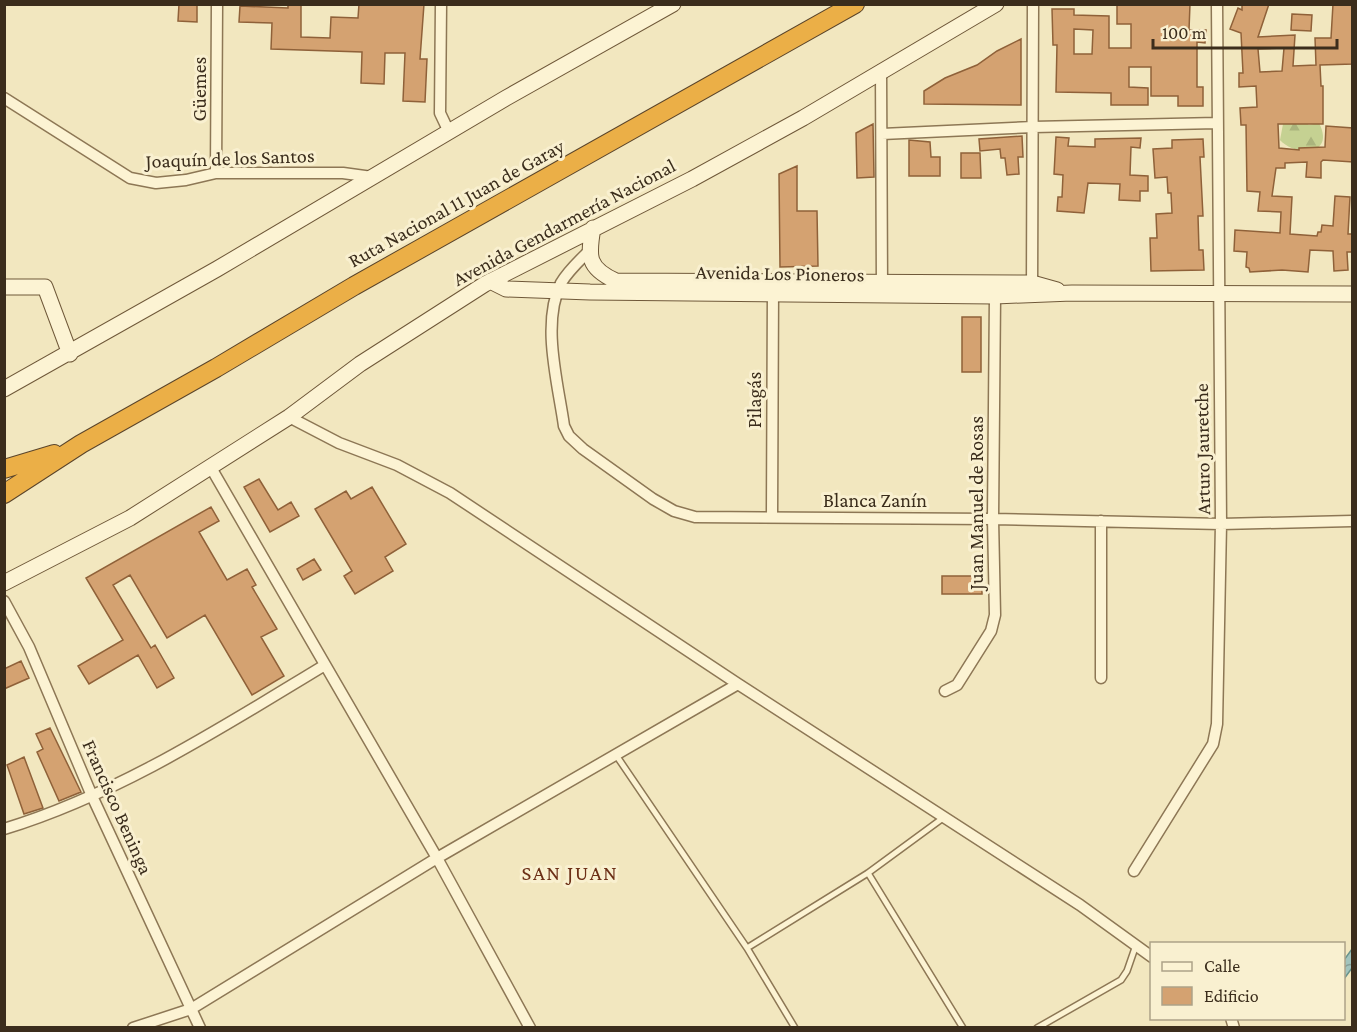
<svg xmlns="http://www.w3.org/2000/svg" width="1357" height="1032" font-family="'Crimson Pro',serif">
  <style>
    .forest { fill: url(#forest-firs) }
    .water { fill: url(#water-waves); stroke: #69938c; stroke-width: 1.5 }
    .building { fill: #d4a271; stroke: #8f6139; stroke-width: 1.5; fill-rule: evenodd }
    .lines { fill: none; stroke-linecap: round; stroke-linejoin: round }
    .lane-casing { stroke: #8d7755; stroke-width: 8 }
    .street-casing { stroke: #8d7755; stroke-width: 13 }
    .secondary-casing { stroke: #6f5839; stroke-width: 17 }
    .highway-casing { stroke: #5a442a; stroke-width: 20 }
    .lane { stroke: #fcf3d3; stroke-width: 5 }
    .street { stroke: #fcf3d3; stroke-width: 10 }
    .secondary { stroke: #fcf3d3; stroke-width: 15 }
    .highway { stroke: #ebaf47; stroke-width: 18 }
    .labels { text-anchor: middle; stroke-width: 6; stroke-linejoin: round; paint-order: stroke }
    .street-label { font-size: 20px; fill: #3b2d1c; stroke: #f9f0d0 }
    .neighbourhood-label { font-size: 21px; letter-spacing: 1.5px; fill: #6c2f16; stroke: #f9f0d0 }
  </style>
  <defs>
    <pattern id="forest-firs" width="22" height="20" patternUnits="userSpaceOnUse" patternTransform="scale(1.5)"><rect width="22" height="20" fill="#c5d192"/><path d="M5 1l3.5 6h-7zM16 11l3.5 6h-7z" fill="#aab47d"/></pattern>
    <pattern id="water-waves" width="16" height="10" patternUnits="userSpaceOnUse" patternTransform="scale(1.5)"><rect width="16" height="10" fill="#a3c4bd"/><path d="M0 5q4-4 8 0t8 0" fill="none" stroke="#86a099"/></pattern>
  </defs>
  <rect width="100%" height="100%" fill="#f2e7bf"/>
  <!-- forest -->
  <path class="forest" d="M 1301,120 L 1309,125 L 1319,123 C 1336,156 1295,157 1280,140 L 1283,124 Z"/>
  <!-- water -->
  <path class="water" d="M 1352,949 L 1352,968 L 1344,979 L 1344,960 Z"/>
  <!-- building -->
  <path class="building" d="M 179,4 L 197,4 L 197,22 L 178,21 Z
    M 288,4 L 301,4 L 301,37 L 330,38 L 331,17 L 358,18 L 359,4 L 424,4 L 420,59 L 427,59 L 425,102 L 403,101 L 405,53 L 385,53 L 384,84 L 361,83 L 362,52 L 271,49 L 272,23 L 239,22 L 240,6 L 288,8 Z
    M 1117,4 L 1190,4 L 1189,30 L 1206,30 L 1205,43 L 1197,42 L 1197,87 L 1203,87 L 1203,106 L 1178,106 L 1178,96 L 1151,96 L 1151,67 L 1129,67 L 1129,87 L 1148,88 L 1148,105 L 1111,105 L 1111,93 L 1056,92 L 1057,45 L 1053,45 L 1052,9 L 1074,9 L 1074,15 L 1109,16 L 1109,48 L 1131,48 L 1131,24 L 1117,24 ZM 1074,29 L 1093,30 L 1092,54 L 1074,54 Z
    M 1242,4 L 1269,4 L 1258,37 L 1295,35 L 1293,66 L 1316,65 L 1315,38 L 1331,38 L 1333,4 L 1353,4 L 1353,64 L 1320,65 L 1321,86 L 1323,86 L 1323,124 L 1278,124 L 1279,148 L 1299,150 L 1299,148 L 1325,147 L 1326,126 L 1353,128 L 1353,162 L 1323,160 L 1321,162 L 1321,178 L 1306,177 L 1307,162 L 1285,163 L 1285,168 L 1276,168 L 1272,196 L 1292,197 L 1290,234 L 1317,236 L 1318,232 L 1321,232 L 1322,225 L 1333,226 L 1335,196 L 1350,197 L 1348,234 L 1353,234 L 1353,252 L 1347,252 L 1348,270 L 1334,271 L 1333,251 L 1310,250 L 1308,272 L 1282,270 L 1250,272 L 1249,268 L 1246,267 L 1247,252 L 1234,251 L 1235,230 L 1280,233 L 1281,212 L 1258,211 L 1260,192 L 1247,191 L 1246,125 L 1241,125 L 1240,108 L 1257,107 L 1256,86 L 1239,87 L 1239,73 L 1243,73 L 1241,33 L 1230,29 L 1238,8 L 1242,10 ZM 1284,48 L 1282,71 L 1260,72 L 1258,49 Z
    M 1292,14 L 1312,15 L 1311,31 L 1291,30 Z
    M 1021,39 L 1021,105 L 924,104 L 924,91 L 945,78 L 977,65 L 997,51 Z
    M 873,124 L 874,177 L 857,178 L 856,133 Z
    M 1022,136 L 1023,157 L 1018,157 L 1019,174 L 1007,175 L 1005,158 L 1001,158 L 1000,149 L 980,151 L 979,139 Z
    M 1056,137 L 1069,138 L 1068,146 L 1095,147 L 1095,139 L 1141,138 L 1140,148 L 1131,147 L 1130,175 L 1148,176 L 1148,191 L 1140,191 L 1140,201 L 1119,200 L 1120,184 L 1088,183 L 1084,213 L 1057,211 L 1058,197 L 1062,197 L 1063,175 L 1054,174 Z
    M 1203,139 L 1204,157 L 1200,157 L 1203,216 L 1198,216 L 1199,250 L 1203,250 L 1204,270 L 1151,271 L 1150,238 L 1157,238 L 1156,214 L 1172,213 L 1171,193 L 1168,193 L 1167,177 L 1155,178 L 1153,149 L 1172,148 L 1172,140 Z
    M 909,140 L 930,142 L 931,157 L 940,157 L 940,176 L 909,176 Z
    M 961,153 L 980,153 L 981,178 L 961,178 Z
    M 797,166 L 797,211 L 817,211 L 818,266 L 780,267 L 779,174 Z
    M 962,317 L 981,317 L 981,372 L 962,372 Z
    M 259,479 L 278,510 L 291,502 L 299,516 L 270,532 L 244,487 Z
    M 372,487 L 406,544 L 385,557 L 393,571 L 355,594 L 344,576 L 352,571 L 315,509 L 346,491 L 351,499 Z
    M 211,507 L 219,521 L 199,532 L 227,580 L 247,569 L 256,585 L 252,587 L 277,629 L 261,637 L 284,676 L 252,695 L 205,615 L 167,638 L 130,575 L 113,585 L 151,648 L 155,645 L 174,678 L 157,688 L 138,655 L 89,684 L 78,666 L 123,640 L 86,578 Z
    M 314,559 L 321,570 L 303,580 L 297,569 Z
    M 942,576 L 982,576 L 982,594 L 942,594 Z
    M 21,661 L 29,678 L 4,689 L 4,669 Z
    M 50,728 L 81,792 L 59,801 L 37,752 L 43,749 L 36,734 Z
    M 24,757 L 43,808 L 24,814 L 7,765 Z"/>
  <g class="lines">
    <defs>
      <path id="lane" d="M 616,755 L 747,948 L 868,873 L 943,818
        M 868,873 L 963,1028
        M 747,948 L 795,1028
        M 1037,1028 L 1121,980 L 1127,971 L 1136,945"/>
      <path id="street" d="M 441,4 L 440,113 L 449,132
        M 881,70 L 882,289
        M 4,98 L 130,178 L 156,183 L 186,180 L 216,173 L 343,173 L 372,177
        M 882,134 L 1033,127 L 1217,123
        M 216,173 L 217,4
        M 589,251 C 579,261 568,271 561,283 C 541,323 558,383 564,426 L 569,436 L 583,449 L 653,499 L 674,511 L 695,517 L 993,519 L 1221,524 L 1352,521
        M 1032,290 L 1033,4
        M 289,417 L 339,443 L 397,465 L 450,493 L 738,684 L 1080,905 L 1152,957
        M 210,466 L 437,858 L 530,1028
        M 772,517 L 773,287
        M 1101,521 L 1101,678
        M 4,601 L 29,647 L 92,796 L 200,1028
        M 945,691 L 957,685 L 991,631 L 995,615 L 993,519 L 995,296
        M 4,829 C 119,794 224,726 325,665
        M 1134,871 L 1213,744 L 1217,724 L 1221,524 L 1217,4
        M 1231,1018 L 1234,1028
        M 133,1028 L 191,1009 L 437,858 L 738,684"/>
      <path id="secondary" d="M 593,228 C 588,256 587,268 616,281 L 1032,283 L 1057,290
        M 490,281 L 506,289 L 590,292 L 995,296 L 1072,293 L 1352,294
        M 4,287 L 45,287 L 70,354
        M 4,389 L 217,269 L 506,98 L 673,4
        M 4,583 L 130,518 L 289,417 L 360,364 L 485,284 L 692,179 L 803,118 L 996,4"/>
      <path id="highway" d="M 4,469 L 54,454
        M 4,494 L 81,444 L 216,368 L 354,286 L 855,4"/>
    </defs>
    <!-- lane casing -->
    <use href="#lane" class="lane-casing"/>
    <!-- street casing -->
    <use href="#street" class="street-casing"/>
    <!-- secondary casing -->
    <use href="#secondary" class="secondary-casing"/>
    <!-- highway casing -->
    <use href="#highway" class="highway-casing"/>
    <!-- lane -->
    <use href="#lane" class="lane"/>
    <!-- street -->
    <use href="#street" class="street"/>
    <!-- secondary -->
    <use href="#secondary" class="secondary"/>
    <!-- highway -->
    <use href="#highway" class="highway"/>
  </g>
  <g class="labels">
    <!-- street labels -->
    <g class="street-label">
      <text transform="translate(199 89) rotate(-90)" y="7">Güemes</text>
      <text transform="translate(230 158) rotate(-2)" y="7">Joaquín de los Santos</text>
      <text transform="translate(456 203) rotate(-29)" y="7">Ruta Nacional 11 Juan de Garay</text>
      <text transform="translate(564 222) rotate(-28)" y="7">Avenida Gendarmería Nacional</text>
      <text transform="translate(780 273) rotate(1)" y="7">Avenida Los Pioneros</text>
      <text transform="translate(754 400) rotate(-90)" y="7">Pilagás</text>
      <text transform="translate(1202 449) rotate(-91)" y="7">Arturo Jauretche</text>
      <text x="875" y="507">Blanca Zanín</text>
      <text transform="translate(976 503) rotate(-90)" y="7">Juan Manuel de Rosas</text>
      <text transform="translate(118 807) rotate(66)" y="7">Francisco Beninga</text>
    </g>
    <!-- neighbourhood labels -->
    <g class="neighbourhood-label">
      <text x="570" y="880">SAN JUAN</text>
    </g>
  </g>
  <!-- border -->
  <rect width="1357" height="1032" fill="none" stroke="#3b2d1c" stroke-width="12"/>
  <!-- legend -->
  <rect x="1150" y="942" width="195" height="78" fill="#f9f0d0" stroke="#ada288" stroke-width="1.5"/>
  <rect x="1162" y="962" width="30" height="9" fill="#fcf3d3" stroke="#ada288" stroke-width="1.5"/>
  <text x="1204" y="972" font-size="18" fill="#3b2d1c">Calle</text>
  <rect x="1162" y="987" width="30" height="18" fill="#d4a271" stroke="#ada288" stroke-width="1.5"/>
  <text x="1204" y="1002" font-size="18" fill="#3b2d1c">Edificio</text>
  <!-- scale -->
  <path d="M1153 39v9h184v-9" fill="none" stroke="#3b2d1c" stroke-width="3"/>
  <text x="1162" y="39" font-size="18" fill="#3b2d1c" stroke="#f9f0d0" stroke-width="4.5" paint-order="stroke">100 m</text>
</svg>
